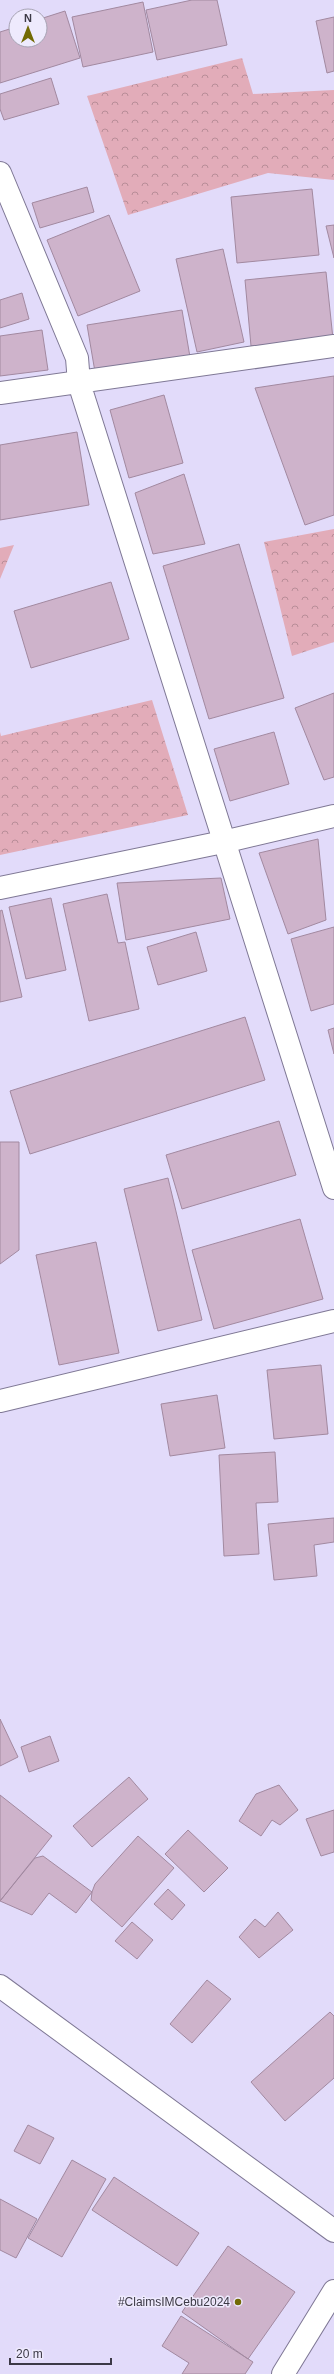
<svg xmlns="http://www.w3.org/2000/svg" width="334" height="2374" font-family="Helvetica,sans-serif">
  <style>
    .forest { fill: url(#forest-crowns) }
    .building { fill: #ceb3cb; stroke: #a289a0 }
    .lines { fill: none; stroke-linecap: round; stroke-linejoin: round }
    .minor-casing { stroke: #7f7895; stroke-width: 24 }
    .minor { stroke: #fff; stroke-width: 22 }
    .poi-dot { fill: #726a04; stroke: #eeeafd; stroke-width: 1.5 }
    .labels { text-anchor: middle; stroke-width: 3; stroke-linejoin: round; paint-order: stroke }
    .poi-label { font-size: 12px; fill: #3c3946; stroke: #eeeafd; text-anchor: end }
  </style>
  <defs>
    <pattern id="forest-crowns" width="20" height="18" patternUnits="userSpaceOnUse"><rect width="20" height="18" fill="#e2acb9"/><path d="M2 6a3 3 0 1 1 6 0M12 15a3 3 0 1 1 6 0" fill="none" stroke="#b88d98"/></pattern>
  </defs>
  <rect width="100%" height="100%" fill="#e2dbfa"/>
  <!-- forest -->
  <path class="forest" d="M 242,58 L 253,94 L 334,90 L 334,180 L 268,173 L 128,215 L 87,96 Z
    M 334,529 L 334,642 L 292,656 L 264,542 Z
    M 14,545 L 0,579 L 0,548 Z
    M 152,700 L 188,815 L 0,855 L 0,732 L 1,736 Z"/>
  <!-- building -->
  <path class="building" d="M 192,0 L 217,0 L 227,45 L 157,60 L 146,10 Z
    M 143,2 L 153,52 L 83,67 L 72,17 Z
    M 65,11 L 80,58 L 0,83 L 0,32 L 16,27 L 16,40 L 40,40 L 40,19 Z
    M 334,17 L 334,71 L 327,73 L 316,21 Z
    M 51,78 L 59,104 L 4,120 L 0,109 L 0,94 Z
    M 87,187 L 94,212 L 40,228 L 32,203 Z
    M 312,189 L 319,255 L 237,263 L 231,197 Z
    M 109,215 L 140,291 L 78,316 L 47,240 Z
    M 334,225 L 334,258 L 326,226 Z
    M 223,249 L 244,342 L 197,352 L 176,259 Z
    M 326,272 L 333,339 L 251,346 L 245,280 Z
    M 22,293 L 29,319 L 0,328 L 0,300 Z
    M 182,310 L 190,357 L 95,372 L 87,325 Z
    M 42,330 L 48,370 L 0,376 L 0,336 Z
    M 334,376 L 334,515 L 305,525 L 255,388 Z
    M 164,395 L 183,463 L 129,478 L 110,410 Z
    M 77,432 L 89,505 L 0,520 L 0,445 Z
    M 184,474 L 205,544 L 153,554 L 135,493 Z
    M 239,544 L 284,698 L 209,719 L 163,566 Z
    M 111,582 L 129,639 L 31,668 L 14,611 Z
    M 334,693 L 334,777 L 324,780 L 295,708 Z
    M 274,732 L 289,784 L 230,801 L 214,749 Z
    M 318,839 L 326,920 L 288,934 L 259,853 Z
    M 221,878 L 230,919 L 126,940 L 117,883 Z
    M 107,894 L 118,943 L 125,942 L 139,1009 L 89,1021 L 63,904 Z
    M 51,898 L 66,970 L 26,979 L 9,907 Z
    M 2,910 L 22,997 L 0,1002 L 0,911 Z
    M 334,927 L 334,1004 L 311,1011 L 291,939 Z
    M 196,932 L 207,971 L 158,985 L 147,947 Z
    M 245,1017 L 265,1080 L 30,1154 L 10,1091 Z
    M 334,1028 L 334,1054 L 328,1030 Z
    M 279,1121 L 296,1175 L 182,1209 L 166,1155 Z
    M 0,1142 L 19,1142 L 19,1250 L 0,1264 Z
    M 168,1178 L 202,1320 L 158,1331 L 124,1189 Z
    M 300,1219 L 323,1299 L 214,1329 L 192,1250 Z
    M 96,1242 L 119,1353 L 59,1365 L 36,1255 Z
    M 321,1365 L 328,1434 L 274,1439 L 267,1370 Z
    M 217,1395 L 225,1448 L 170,1456 L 161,1404 Z
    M 275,1452 L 278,1502 L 256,1503 L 259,1554 L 224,1556 L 219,1455 Z
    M 334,1518 L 334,1542 L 314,1545 L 317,1576 L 274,1580 L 268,1524 Z
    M 0,1719 L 18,1757 L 0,1766 Z
    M 50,1736 L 59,1761 L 29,1772 L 21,1747 Z
    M 129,1777 L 148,1799 L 92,1847 L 73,1826 Z
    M 279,1785 L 298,1810 L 280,1825 L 272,1820 L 261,1836 L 239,1821 L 256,1794 Z
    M 0,1795 L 52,1836 L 0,1901 Z
    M 334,1810 L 334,1852 L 321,1856 L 306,1819 Z
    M 188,1830 L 228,1868 L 204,1892 L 165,1854 Z
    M 138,1836 L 174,1868 L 122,1927 L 91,1900 L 92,1892 L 95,1884 Z
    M 43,1856 L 92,1892 L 76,1913 L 49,1893 L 32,1915 L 0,1901 L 35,1858 Z
    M 168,1889 L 185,1905 L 172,1920 L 154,1904 Z
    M 278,1912 L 293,1930 L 259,1958 L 239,1937 L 255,1919 L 265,1927 Z
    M 132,1922 L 153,1940 L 137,1959 L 115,1941 Z
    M 207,1980 L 231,1999 L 192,2043 L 170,2024 Z
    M 330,2012 L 334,2016 L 334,2078 L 285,2121 L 251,2082 Z
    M 28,2125 L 54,2138 L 40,2164 L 14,2151 Z
    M 72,2160 L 106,2179 L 62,2257 L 28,2238 Z
    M 114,2177 L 199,2233 L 177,2266 L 92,2210 Z
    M 0,2199 L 37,2219 L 16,2258 L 0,2250 Z
    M 228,2246 L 295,2292 L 248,2359 L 182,2312 Z
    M 181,2316 L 253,2362 L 245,2374 L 182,2374 L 189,2363 L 162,2346 Z"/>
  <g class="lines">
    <defs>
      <path id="minor" d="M 0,173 L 77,358 L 79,383 L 334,1188
        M 0,393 L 334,346
        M 0,888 L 223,842 L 334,816
        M 0,1401 L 334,1321
        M 0,1986 L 334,2231
        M 283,2374 L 334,2291"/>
    </defs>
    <!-- minor casing -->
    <use href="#minor" class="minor-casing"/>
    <!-- minor -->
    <use href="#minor" class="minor"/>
  </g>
  <!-- markers -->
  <circle class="poi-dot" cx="238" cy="2302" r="4"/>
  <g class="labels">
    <!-- poi labels -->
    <g class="poi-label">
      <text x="230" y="2306">#ClaimsIMCebu2024</text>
    </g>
  </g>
  <!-- north arrow -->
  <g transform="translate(28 28)"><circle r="19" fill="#eeeafd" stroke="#a7a3b4"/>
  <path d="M0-3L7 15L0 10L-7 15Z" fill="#726a04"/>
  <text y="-6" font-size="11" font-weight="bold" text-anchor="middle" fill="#3c3946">N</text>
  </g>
  <!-- scale -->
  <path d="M10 2358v6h101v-6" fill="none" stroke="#3c3946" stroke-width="2"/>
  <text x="16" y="2358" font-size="12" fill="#3c3946" stroke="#eeeafd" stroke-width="3" paint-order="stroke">20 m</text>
</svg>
